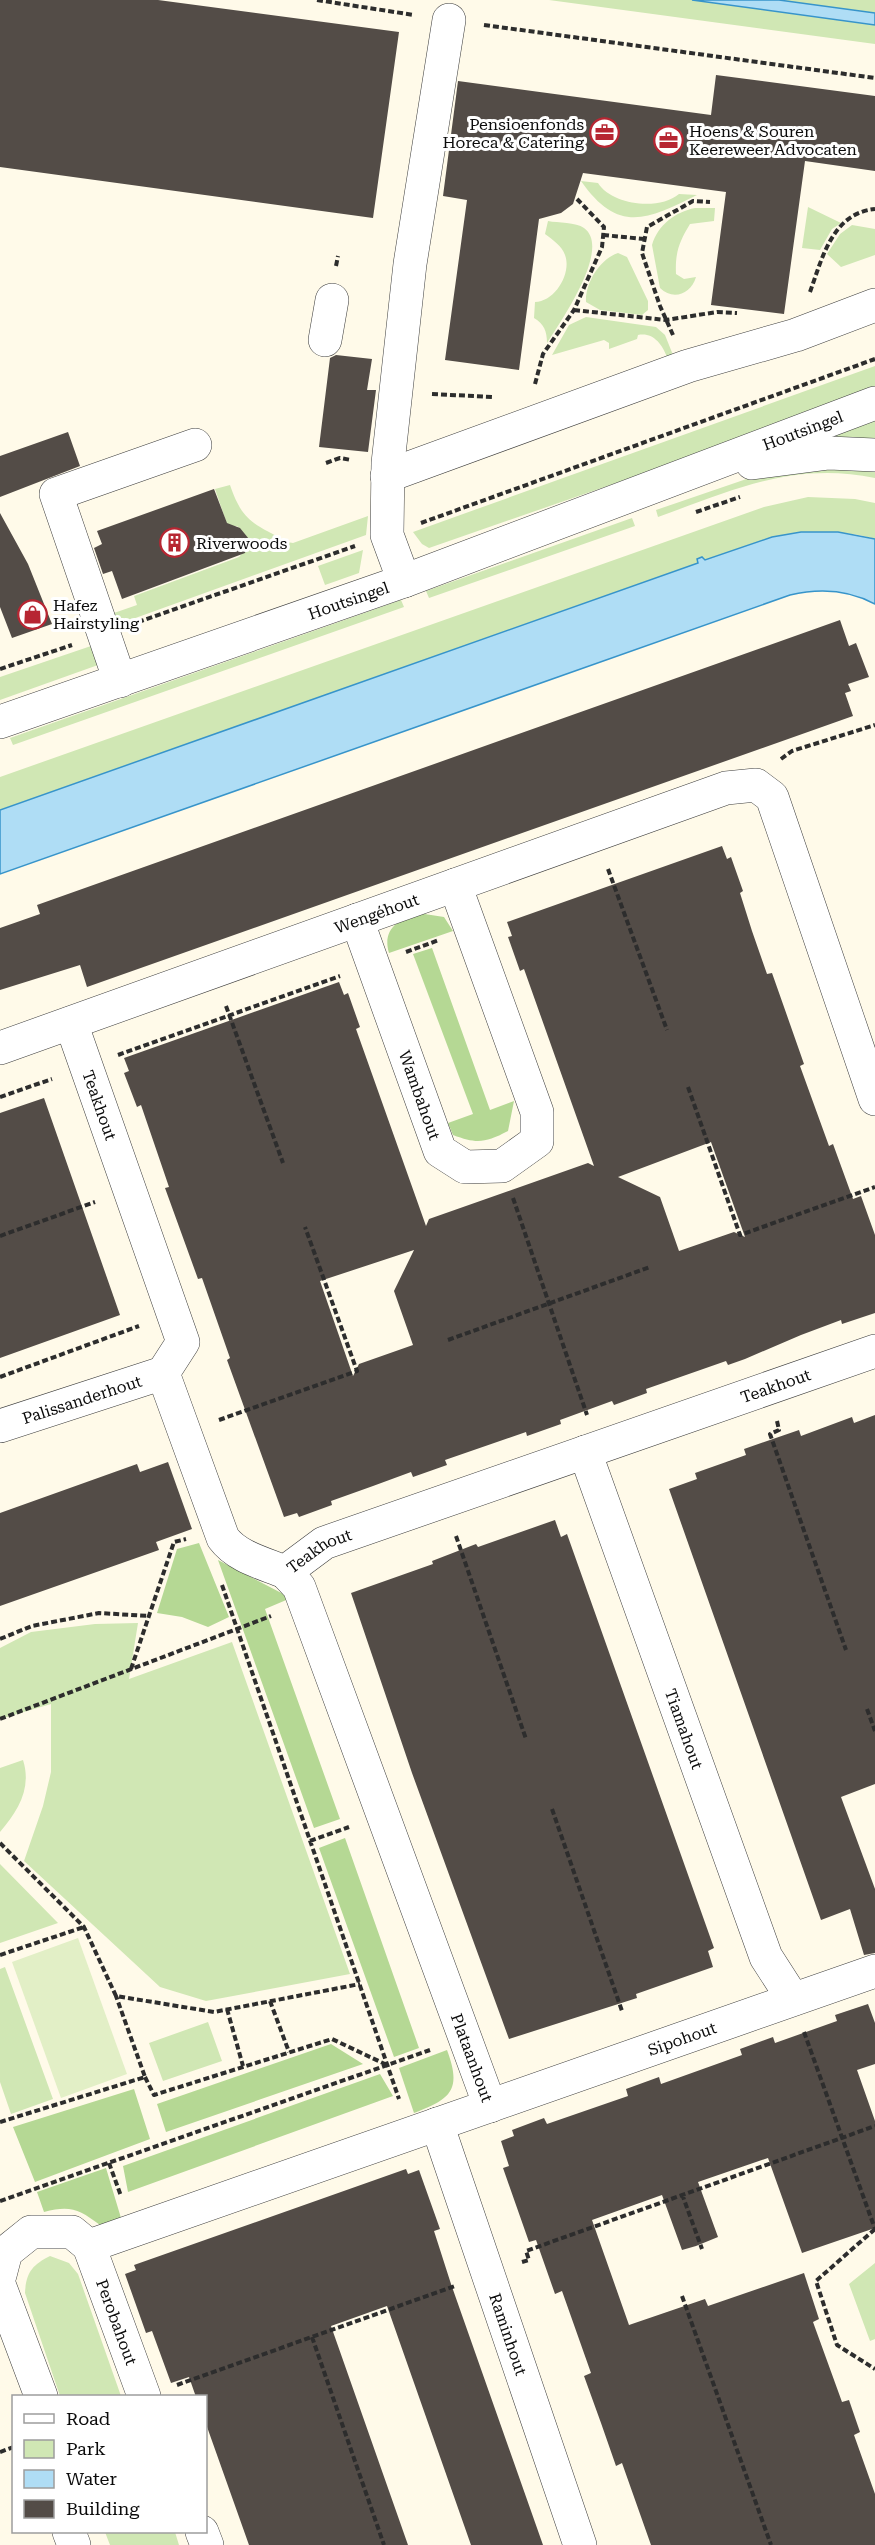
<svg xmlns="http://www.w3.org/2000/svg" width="875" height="2545" font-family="'Roboto Serif',serif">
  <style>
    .green { fill: #d0e7b4 }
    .forest { fill: #b5d894 }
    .pitch { fill: #e2efc6 }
    .water { fill: #afddf5; stroke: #3794ca; stroke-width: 1.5 }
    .building { fill: #534c47; fill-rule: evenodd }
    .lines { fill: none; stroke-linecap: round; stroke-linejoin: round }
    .minor-casing { stroke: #3e3e3e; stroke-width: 34 }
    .path { stroke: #2d2d2d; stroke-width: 4; stroke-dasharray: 6 3; stroke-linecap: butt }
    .minor { stroke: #fff; stroke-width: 33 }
    .labels { text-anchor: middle; stroke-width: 6; stroke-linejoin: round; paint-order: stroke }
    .poi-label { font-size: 16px; fill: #0b0b0b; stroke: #fff; text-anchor: start }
    .street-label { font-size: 16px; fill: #0b0b0b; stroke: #fff }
  </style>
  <rect width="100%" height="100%" fill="#fffae9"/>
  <!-- green -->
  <path class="green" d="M 549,0 L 692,0 L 875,25 L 875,44 Z
    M 779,0 L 875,0 L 875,13 Z
    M 581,181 L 598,183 C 612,205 659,211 679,194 L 697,195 C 647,220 618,234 581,181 Z
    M 808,207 L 841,223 L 832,229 L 820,250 L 802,248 Z
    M 695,208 L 715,208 L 714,221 L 690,224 C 679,242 675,253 676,274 L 684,279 L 696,277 C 691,294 673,301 660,288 L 652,245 C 658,225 675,212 695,208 Z
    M 548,221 C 558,223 576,222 584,228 C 612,248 561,321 547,343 C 547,331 544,324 534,318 L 535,302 C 555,302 572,273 565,255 C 562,246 553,240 545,234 Z
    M 852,225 L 875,229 L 875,255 L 841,267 L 827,254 L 840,234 Z
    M 618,253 L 627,257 L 648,301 L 648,310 L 642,315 L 600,310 L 586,302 C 585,283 600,259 618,253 Z
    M 586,317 L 656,327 L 665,335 L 673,355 L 667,357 C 662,344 653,332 638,335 L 637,339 L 609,349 L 609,343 L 604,340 L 552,355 L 569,325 Z
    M 875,366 L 875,393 L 429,548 L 422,544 L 413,532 Z
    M 875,416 L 875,443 L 838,438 L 835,436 Z
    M 875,466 L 875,478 C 794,461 733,490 658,517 L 656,510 L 767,472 Z
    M 230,485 C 243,523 254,523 287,542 L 293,543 L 368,516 L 366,535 L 116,625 L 114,613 L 137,605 L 134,596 L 239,557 L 248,547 L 248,538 L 237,526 L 228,527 L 215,489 Z
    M 808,497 L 855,499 L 875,503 L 875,539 C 841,529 807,531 772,537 L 0,810 L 0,777 L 764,507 Z
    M 632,518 L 635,526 L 429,598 L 426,591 Z
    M 363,550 L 359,573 L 325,585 L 318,566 Z
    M 401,600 L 404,607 L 13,745 L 10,738 Z
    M 91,646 L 98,665 L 0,700 L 0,677 Z
    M 138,1623 L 129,1679 L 232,1642 L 350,1974 L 206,2001 L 160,1987 L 24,1861 L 43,1806 L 51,1772 L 51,1704 L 0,1719 L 0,1648 L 31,1632 L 95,1624 Z
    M 23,1760 C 32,1788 18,1811 0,1832 L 0,1768 Z
    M 0,1864 L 58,1923 L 0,1943 Z
    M 5,1967 L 53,2099 L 11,2114 L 0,2082 L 0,1969 Z
    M 208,2022 L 222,2061 L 163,2081 L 149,2043 Z
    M 50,2256 L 69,2263 L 78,2274 L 121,2396 L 60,2396 L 25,2293 C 26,2273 32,2265 50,2256 Z
    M 875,2263 L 875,2339 L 870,2341 L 849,2284 Z
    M 105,2532 L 175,2532 L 179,2545 L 110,2545 Z"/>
  <!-- forest -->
  <path class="forest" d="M 418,913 L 444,917 L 453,931 L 389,953 C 382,929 398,920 418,913 Z
    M 432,948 L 490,1110 L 514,1101 L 508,1131 C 485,1143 477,1144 453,1135 L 448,1123 L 473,1114 L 413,954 Z
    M 199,1543 L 229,1617 L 208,1627 L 182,1617 L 157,1613 L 177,1549 Z
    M 218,1560 L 291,1598 L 265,1609 L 340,1819 L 314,1828 Z
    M 345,1838 L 419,2048 L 394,2057 L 319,1848 Z
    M 331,2044 L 363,2064 L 166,2132 L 157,2104 Z
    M 447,2050 C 462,2090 451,2099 414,2113 L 399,2068 Z
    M 380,2074 L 393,2096 L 128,2192 L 123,2166 Z
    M 134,2089 L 150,2139 L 35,2182 L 13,2127 Z
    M 106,2168 L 121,2218 L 100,2225 C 79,2209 70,2205 44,2212 L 37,2192 Z"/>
  <!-- pitch -->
  <path class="pitch" d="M 78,1938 L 127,2074 L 61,2098 L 12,1962 Z"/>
  <!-- water -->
  <path class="water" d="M 692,0 L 779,0 L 875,13 L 875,25 Z
    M 801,532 L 838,532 L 875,539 L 875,604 C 849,590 819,588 790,595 L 0,874 L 0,810 L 698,563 L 697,559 L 702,557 L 705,560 L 772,537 Z"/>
  <!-- building -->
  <path class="building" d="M 0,0 L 158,0 L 399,32 L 373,218 L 0,167 Z
    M 716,75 L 875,96 L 875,171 L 805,161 L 784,314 L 711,305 L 726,192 L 583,173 L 573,204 L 561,213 L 539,219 L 519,370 L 445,360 L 467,200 L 443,196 L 458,81 L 711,115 Z
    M 336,355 L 372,359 L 367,390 L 376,390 L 368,452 L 319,447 L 330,358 Z
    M 68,432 L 80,466 L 0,497 L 0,456 Z
    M 214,489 L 227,523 L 240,528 L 249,539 L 245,553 L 122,599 L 112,571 L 103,574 L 94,548 L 102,544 L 97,531 Z
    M 0,513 L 28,564 L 52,624 L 12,638 L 0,607 Z
    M 840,620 L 849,646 L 856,643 L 869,677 L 848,684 L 851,691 L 845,693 L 853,716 L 87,987 L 80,965 L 0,990 L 0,928 L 40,914 L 37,905 Z
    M 722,846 L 727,859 L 731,857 L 743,891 L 740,893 L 752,931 L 767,974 L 772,973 L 784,1007 L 804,1064 L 800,1066 L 829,1146 L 833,1144 L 853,1199 L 861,1196 L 875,1235 L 875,1313 L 842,1324 L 841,1320 L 801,1335 L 745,1359 L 728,1365 L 726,1361 L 646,1389 L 647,1393 L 614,1405 L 612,1401 L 560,1420 L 561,1424 L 527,1436 L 526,1432 L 445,1460 L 447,1465 L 413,1477 L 411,1472 L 373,1486 L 331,1501 L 332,1505 L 299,1517 L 297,1513 L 284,1517 L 227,1360 L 230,1358 L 202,1278 L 198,1279 L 165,1188 L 169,1187 L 141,1105 L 137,1107 L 124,1073 L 129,1071 L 124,1058 L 339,982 L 344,995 L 348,993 L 360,1027 L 356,1029 L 426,1226 L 429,1219 L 588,1163 L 594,1166 L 524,969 L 520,971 L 508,937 L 512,936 L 507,922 ZM 711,1142 L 745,1237 L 734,1232 L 679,1251 L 660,1197 L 618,1177 ZM 414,1250 L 394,1291 L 413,1345 L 359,1364 L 353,1376 L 320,1281 Z
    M 44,1098 L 120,1315 L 0,1358 L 0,1113 Z
    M 875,1415 L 875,1784 L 841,1797 L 875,1889 L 875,1953 L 864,1955 L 850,1909 L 821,1920 L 669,1489 L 697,1479 L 695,1473 L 746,1455 L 744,1449 L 799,1430 L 801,1436 L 852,1417 L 854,1423 Z
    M 168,1462 L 192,1529 L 156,1542 L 159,1550 L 0,1606 L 0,1513 L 137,1464 L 140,1472 Z
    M 555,1520 L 561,1537 L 567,1534 L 681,1855 L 714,1948 L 708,1951 L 713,1967 L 636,1994 L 637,1998 L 509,2039 L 412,1773 L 351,1593 L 433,1564 L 432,1561 L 476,1544 L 478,1547 Z
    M 868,2004 L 875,2023 L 875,2064 L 857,2070 L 875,2121 L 875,2228 L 802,2253 L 768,2158 L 698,2182 L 718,2237 L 696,2246 L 682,2250 L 662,2195 L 592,2220 L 629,2325 L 705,2299 L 708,2306 L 804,2273 L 819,2319 L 813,2322 L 842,2402 L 849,2400 L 860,2432 L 854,2435 L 875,2494 L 875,2545 L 651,2545 L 622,2463 L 616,2466 L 601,2423 L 584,2376 L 591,2373 L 562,2291 L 555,2294 L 536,2240 L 529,2242 L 503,2168 L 509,2166 L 501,2141 L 514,2136 L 512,2130 L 544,2118 L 547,2124 L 628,2096 L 626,2089 L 659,2077 L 661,2084 L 742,2055 L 740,2049 L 773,2037 L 775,2043 L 837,2021 L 835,2015 Z
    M 406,2169 L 408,2174 L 419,2170 L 440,2229 L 434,2231 L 451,2284 L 543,2545 L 471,2545 L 387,2306 L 331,2326 L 408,2545 L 249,2545 L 206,2424 L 206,2397 L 196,2397 L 189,2377 L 171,2383 L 152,2331 L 146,2333 L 125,2274 L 136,2270 L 134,2265 Z"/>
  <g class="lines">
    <defs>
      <g id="minor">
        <path d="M 325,340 L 332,300"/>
        <path d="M 752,463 L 829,453 L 875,455"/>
        <path d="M 387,476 L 688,366 L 796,335 L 875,305"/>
        <path d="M 404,581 L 387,535 L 388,463 L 410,264 L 449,20"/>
        <path d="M 120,681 L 56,494 L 195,445"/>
        <path id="s1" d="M 0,722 L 404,581 L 875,403"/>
        <path id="s2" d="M 357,920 L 440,1151 L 465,1167 L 502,1166 L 537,1141 L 537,1112 L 455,885"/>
        <path id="s3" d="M 71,1023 L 183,1342 L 163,1373 L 223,1538 C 237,1557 263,1563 285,1572 L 324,1543 L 875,1351"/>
        <path id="s4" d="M 0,1048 L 726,788 L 756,785 L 772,797 L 875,1099"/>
        <path id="s5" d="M 0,1426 L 163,1373"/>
        <path id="s6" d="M 585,1452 L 766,1957 L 793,1999"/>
        <path id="s7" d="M 285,1572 L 299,1587 L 490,2106"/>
        <path id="s8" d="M 437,2124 L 580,2545"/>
        <path id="s9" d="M 89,2246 L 144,2396"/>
        <path id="s10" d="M 0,2275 L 6,2252 L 31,2232 L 72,2232 L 89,2246 L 875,1971"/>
        <path d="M 0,2287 L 41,2396"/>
        <path d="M 69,2532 L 74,2545"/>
        <path d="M 202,2532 L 207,2545"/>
      </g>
    </defs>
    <!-- minor casing -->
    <use href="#minor" class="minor-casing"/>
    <!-- path -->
    <path class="path" d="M 317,0 L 414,15
      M 484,25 L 875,78
      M 603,235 L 644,239
      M 336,266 L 338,256
      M 810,292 C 822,259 832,213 875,209
      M 574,310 L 666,320 L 717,312 L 737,313
      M 673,335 L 660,306 L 642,253 L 647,227 L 693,201 L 710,202
      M 535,384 L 543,354 L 574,310 L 602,247 L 604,227 L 577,199
      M 432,394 L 493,397
      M 326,463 L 340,458 L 351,460
      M 696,512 L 740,497
      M 421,523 L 875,359
      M 138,622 L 355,546
      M 0,669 L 72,645
      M 781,759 L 792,751 L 875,725
      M 608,869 L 667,1030
      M 406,952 L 439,940
      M 226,1006 L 283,1163
      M 118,1055 L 340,976
      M 688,1087 L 740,1235 L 875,1187
      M 0,1097 L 52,1079
      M 513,1198 L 587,1415
      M 0,1236 L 95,1202
      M 448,1340 L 650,1267
      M 0,1377 L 139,1326
      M 219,1420 L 357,1371 L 305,1227
      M 777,1421 L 779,1430 L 770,1434 L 846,1650
      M 456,1536 L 526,1739
      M 222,1585 L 399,2099
      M 0,1639 L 32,1626 L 99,1613 L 149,1616
      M 131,1669 L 174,1542 L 186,1539
      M 867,1709 L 875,1731
      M 0,1719 L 271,1616
      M 552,1809 L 622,2011
      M 310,1841 L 349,1827
      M 0,1843 L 84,1927 L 116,1996 L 214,2012 L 360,1984
      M 0,1955 L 84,1927
      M 270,2001 L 289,2052
      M 227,2009 L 243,2066
      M 804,2032 L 875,2229
      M 145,2077 L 154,2095 L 332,2039 L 387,2065
      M 0,2122 L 145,2077 L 116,1996
      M 109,2163 L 121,2196
      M 682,2194 L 702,2249
      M 0,2201 L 430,2050
      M 875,2229 L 816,2281 L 837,2345 L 875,2369
      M 522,2262 L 529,2260 L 526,2251 L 875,2126
      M 682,2296 L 771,2545
      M 312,2337 L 384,2545
      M 177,2385 L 455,2286
      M 0,2452 L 14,2447"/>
    <!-- minor -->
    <use href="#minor" class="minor"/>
  </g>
  <!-- icons -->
  <defs>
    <symbol id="office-ring" viewBox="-11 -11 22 22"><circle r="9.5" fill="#fff" stroke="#b72632" stroke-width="1.5"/><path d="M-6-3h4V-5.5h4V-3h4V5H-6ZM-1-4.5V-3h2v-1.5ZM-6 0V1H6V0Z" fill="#b72632"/></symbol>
    <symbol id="building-ring" viewBox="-11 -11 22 22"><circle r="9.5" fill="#fff" stroke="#b72632" stroke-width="1.5"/><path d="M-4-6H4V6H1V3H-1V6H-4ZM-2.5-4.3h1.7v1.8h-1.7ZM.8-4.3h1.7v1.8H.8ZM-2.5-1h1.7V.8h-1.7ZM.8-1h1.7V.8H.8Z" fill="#b72632"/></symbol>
    <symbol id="shop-ring" viewBox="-11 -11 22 22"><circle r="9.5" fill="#fff" stroke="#b72632" stroke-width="1.5"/><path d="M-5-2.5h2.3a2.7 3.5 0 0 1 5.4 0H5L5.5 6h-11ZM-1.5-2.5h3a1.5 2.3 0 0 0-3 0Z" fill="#b72632"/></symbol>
  </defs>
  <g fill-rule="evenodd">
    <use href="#office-ring" x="588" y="116" width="33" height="33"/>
    <use href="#office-ring" x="652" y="124" width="33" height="33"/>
    <use href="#building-ring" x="158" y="526" width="33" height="33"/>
    <use href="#shop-ring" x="16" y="598" width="33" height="33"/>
  </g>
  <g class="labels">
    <!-- poi labels -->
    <g class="poi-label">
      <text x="584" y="130" text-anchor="end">Pensioenfonds<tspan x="584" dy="18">Horeca &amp; Catering</tspan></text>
      <text x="689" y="137">Hoens &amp; Souren<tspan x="689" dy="18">Keereweer Advocaten</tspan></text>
      <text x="196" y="549">Riverwoods</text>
      <text x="53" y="611">Hafez<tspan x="53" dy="18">Hairstyling</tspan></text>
    </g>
    <!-- street labels -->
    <g class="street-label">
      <text dy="6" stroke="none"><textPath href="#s1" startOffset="854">Houtsingel</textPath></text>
      <text dy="6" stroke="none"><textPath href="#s1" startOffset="369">Houtsingel</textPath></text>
      <text dy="6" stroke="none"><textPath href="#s4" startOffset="400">Wengéhout</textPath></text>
      <text dy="6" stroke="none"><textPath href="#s2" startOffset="186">Wambahout</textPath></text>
      <text dy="6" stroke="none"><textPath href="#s3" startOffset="87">Teakhout</textPath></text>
      <text dy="6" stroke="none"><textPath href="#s3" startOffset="1149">Teakhout</textPath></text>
      <text dy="6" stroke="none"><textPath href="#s5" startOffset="86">Palissanderhout</textPath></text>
      <text dy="6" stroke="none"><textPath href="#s3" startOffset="663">Teakhout</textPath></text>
      <text dy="6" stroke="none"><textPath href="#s6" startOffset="294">Tiamahout</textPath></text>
      <text dy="6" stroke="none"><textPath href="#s10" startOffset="747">Sipohout</textPath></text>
      <text dy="6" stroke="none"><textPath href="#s7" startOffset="522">Plataanhout</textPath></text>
      <text dy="6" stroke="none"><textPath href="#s9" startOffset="81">Perobahout</textPath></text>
      <text dy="6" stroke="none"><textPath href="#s8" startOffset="222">Raminhout</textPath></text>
    </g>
  </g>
  <!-- legend -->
  <rect x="12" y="2395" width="195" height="138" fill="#ffffff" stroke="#9d9d9d" stroke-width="1.5"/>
  <rect x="24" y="2414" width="30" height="9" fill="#ffffff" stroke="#9d9d9d" stroke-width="1.5"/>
  <text x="66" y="2425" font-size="18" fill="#0b0b0b">Road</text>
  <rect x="24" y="2440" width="30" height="18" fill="#d0e7b4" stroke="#9d9d9d" stroke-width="1.5"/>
  <text x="66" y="2455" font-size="18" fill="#0b0b0b">Park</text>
  <rect x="24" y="2470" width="30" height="18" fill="#afddf5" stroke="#9d9d9d" stroke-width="1.5"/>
  <text x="66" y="2485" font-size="18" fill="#0b0b0b">Water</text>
  <rect x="24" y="2500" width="30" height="18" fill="#534c47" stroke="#9d9d9d" stroke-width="1.5"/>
  <text x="66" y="2515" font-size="18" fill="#0b0b0b">Building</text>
</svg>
